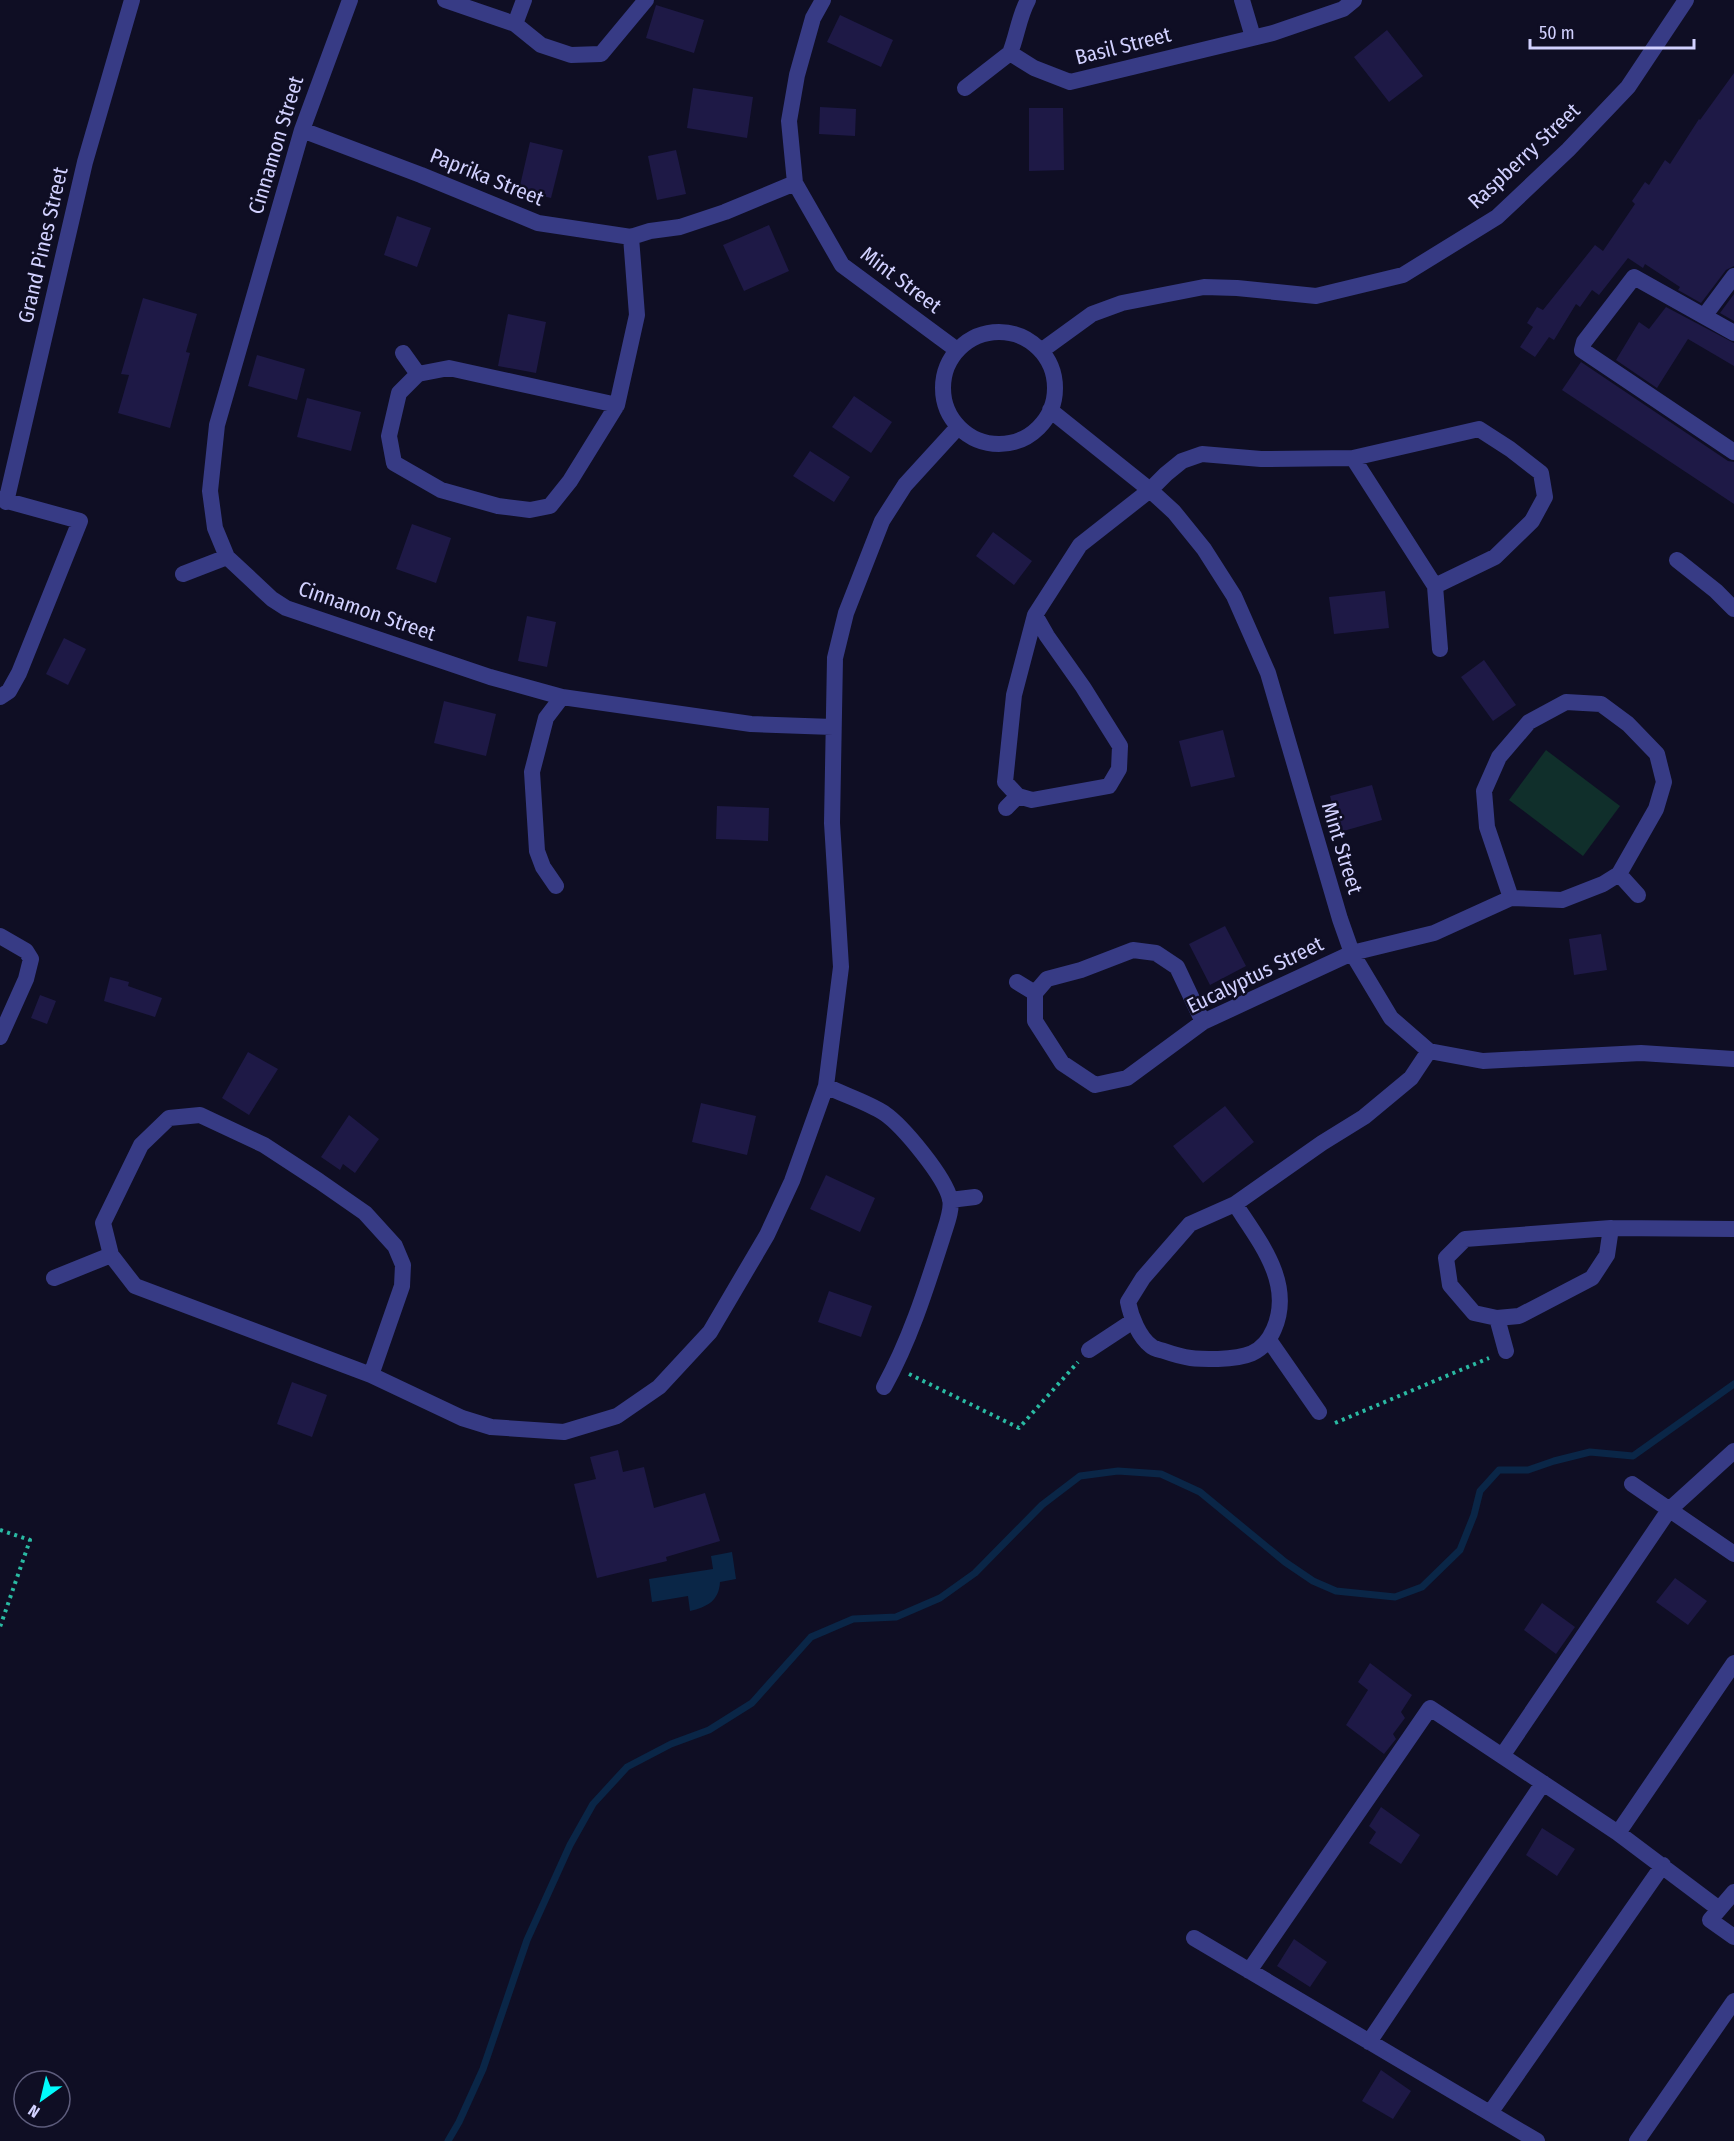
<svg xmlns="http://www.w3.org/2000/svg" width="1734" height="2141" font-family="'Fira Sans Condensed',sans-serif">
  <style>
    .green { fill: #102f2b }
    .water { fill: #0a2647 }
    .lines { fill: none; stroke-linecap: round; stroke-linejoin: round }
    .stream { stroke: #0a2647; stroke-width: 7 }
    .building { fill: #1e1946 }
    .path { stroke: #2abaa3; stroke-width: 4; stroke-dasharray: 3 4.5; stroke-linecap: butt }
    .minor { stroke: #373b85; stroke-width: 16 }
    .labels { text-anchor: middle; stroke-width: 5; stroke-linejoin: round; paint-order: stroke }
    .street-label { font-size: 21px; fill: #d2d1ff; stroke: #0f0e24 }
  </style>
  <rect width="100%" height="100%" fill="#0f0e24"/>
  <!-- green -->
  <path class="green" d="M 1546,750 L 1620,806 L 1583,856 L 1509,800 Z"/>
  <!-- water -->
  <path class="water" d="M 732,1552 L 736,1579 L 720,1582 C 719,1601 707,1607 690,1611 L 688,1596 L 652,1602 L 649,1579 L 713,1569 L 711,1556 Z"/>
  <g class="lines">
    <!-- stream -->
    <path class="stream" d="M 448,2141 L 459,2122 L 483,2069 L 527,1940 L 570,1845 L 593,1804 L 627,1767 L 671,1744 L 709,1730 L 752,1703 L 811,1637 L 853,1619 L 896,1617 L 940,1598 L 975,1573 L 1042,1505 L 1080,1476 L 1118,1471 L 1161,1474 L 1200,1492 L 1285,1562 L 1313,1581 L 1336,1591 L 1395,1597 L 1422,1587 L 1460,1550 L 1474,1515 L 1480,1491 L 1499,1470 L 1528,1470 L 1554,1461 L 1590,1452 L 1633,1456 L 1734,1384"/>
  </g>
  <!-- building -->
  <path class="building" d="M 656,5 L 704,20 L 694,53 L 646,38 Z
    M 840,15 L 893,40 L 881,67 L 827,42 Z
    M 1387,30 L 1423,76 L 1389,102 L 1354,57 Z
    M 1734,73 L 1734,266 L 1726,270 L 1701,303 L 1678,290 L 1680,287 L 1645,264 L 1643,268 L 1628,258 L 1599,295 L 1592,290 L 1580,307 L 1576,304 L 1554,340 L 1549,337 L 1535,357 L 1520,347 L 1533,327 L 1527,323 L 1537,307 L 1543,310 L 1595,245 L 1603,251 L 1635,204 L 1632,201 L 1645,182 L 1649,185 L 1665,160 L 1670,164 L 1699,119 L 1700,120 Z
    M 693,88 L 753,97 L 747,138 L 687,128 Z
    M 820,107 L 856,109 L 855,136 L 819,134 Z
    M 1029,108 L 1063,108 L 1064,170 L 1029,171 Z
    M 530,142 L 563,150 L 551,198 L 519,190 Z
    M 676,150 L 686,194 L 657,200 L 648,156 Z
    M 397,216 L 431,228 L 417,267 L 384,255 Z
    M 769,225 L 789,271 L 744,291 L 723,245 Z
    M 1734,294 L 1734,321 L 1720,313 Z
    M 143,298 L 197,314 L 186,352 L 190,353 L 170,428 L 118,413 L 129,375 L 121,374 Z
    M 1666,307 L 1734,343 L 1734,366 L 1688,339 L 1657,388 L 1616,360 L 1639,322 L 1649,329 Z
    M 508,314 L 546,322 L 536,373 L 498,366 Z
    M 257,355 L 305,369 L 297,400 L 248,386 Z
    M 1581,362 L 1728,461 L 1734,462 L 1734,504 L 1562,390 Z
    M 854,396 L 892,422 L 871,453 L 832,427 Z
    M 307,398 L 361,412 L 351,451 L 297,437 Z
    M 810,451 L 850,477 L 834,502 L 793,476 Z
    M 412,524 L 451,538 L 436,583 L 396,569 Z
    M 993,532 L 1032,561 L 1014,585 L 976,556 Z
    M 1385,591 L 1389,628 L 1334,634 L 1329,597 Z
    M 527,616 L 556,622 L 547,667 L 518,661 Z
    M 64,638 L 86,649 L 68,685 L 46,674 Z
    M 1484,660 L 1516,705 L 1493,721 L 1461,677 Z
    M 444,701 L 496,714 L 486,756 L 434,743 Z
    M 1223,730 L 1235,777 L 1191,787 L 1179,741 Z
    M 1372,785 L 1382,820 L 1340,832 L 1330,796 Z
    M 717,806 L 769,808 L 768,841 L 716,839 Z
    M 1225,926 L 1246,966 L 1210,985 L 1189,944 Z
    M 1601,934 L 1607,970 L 1574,975 L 1569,939 Z
    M 110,977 L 129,982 L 128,986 L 162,998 L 155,1017 L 104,1001 Z
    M 40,995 L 56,1001 L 47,1024 L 31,1018 Z
    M 248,1052 L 278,1069 L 249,1115 L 222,1098 Z
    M 701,1103 L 756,1116 L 747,1155 L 692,1142 Z
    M 1225,1106 L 1254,1142 L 1203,1183 L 1173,1146 Z
    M 349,1115 L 379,1139 L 355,1173 L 343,1164 L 340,1170 L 321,1157 Z
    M 826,1175 L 875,1198 L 860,1232 L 810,1209 Z
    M 829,1291 L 872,1306 L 861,1337 L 818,1322 Z
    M 292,1382 L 327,1395 L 312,1437 L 277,1424 Z
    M 618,1450 L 623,1472 L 644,1467 L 654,1508 L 705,1493 L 720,1541 L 666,1557 L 667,1561 L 597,1578 L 574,1484 L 596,1479 L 590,1457 Z
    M 1675,1578 L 1707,1601 L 1688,1625 L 1656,1602 Z
    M 1542,1603 L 1575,1627 L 1556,1654 L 1524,1630 Z
    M 1370,1663 L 1412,1695 L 1401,1712 L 1405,1718 L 1393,1734 L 1396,1739 L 1384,1754 L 1346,1725 L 1368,1690 L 1358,1682 Z
    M 1381,1807 L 1420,1835 L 1401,1864 L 1369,1843 L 1376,1832 L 1369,1826 Z
    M 1542,1828 L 1575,1849 L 1557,1876 L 1526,1855 Z
    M 1294,1939 L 1327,1962 L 1310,1987 L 1277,1966 Z
    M 1381,2070 L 1411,2091 L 1393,2119 L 1362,2101 Z"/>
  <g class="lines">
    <!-- path -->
    <path class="path" d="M 909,1374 L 1019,1428 L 1078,1362
      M 1335,1423 L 1489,1358
      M 0,1530 L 30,1540 L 0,1627"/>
    <!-- minor -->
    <path class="minor" d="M 350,0 L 302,130 L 217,425 L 210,491 L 215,528 L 227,557 L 272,599 L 286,608 L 490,677 L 562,697 L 751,724 L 833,727
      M 445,0 L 515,24 L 541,45 L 571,55 L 601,54 L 646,0
      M 823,0 L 813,18 L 797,75 L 789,121 L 795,183 L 842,265 L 957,350
      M 1242,0 L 1253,37
      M 515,24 L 524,0
      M 1010,53 C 1017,36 1019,16 1028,0
      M 965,88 L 1010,53 L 1034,68 L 1070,82 L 1273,33 L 1343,9 L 1354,0
      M 302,130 L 421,175 L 538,223 L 631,237 L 650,231 L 680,227 L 725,212 L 795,183
      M 1705,315 L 1734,276
      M943 388a56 56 0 1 1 112 0a56 56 0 1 1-112 0Z
      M 1734,333 L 1634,277 L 1584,342 L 1582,350 L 1734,452
      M 1041,351 L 1092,314 L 1122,303 L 1204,287 L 1237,288 L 1316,296 L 1403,275 L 1497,217 L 1568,150 L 1628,87 L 1686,0
      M 403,353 L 418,374
      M 617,405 L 449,368 L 418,374 L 399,393 L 389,436 L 394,463 L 441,490 L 498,506 L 530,510 L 550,506 L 570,481 L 617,405 L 637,315 L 631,237
      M 1050,410 L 1150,490 L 1174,512 L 1204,549 L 1234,596 L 1268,673 L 1340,919 L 1352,953 L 1391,1018 L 1429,1051 L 1483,1061 L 1641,1053 L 1734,1059
      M 1353,458 L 1479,429 L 1510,449 L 1541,473 L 1545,497 L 1532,521 L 1495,557 L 1435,586
      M 0,499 L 80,521 L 19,673 L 9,691 L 0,697
      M 6,502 L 85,162 L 132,0
      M 1677,560 L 1716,591 L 1734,609
      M 183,574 L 227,557
      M 1035,615 L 1080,545 L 1150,490 L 1166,474 L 1182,461 L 1202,454 L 1261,459 L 1353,458 L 1435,586 L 1440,649
      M 1035,615 L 1047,636 L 1083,687 L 1120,746 L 1119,769 L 1109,786 L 1032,800 L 1018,796 L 1005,782 L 1014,695 Z
      M 1566,702 L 1601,704 L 1628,724 L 1657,754 L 1664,782 L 1656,809 L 1619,874 L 1603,884 L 1562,900 L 1511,898 L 1487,827 L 1484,791 L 1499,757 L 1529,722 Z
      M 1006,808 L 1018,796
      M 1619,874 L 1638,895
      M 556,886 L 543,867 L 537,851 L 532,772 L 546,718 L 562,697
      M 0,936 L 26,951 L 31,959 L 26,979 L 0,1037
      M 1017,982 L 1035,993
      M 1035,993 L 1035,1021 L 1062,1063 L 1095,1085 L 1127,1078 L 1203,1022 L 1352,953 L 1434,933 L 1511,898
      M 1035,993 L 1047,979 L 1081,970 L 1133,950 L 1156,953 L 1177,967 L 1203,1022
      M 826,1086 C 844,1095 867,1102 884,1113 C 903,1126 945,1177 950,1199 C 953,1210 945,1228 942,1239 C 926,1289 910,1340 884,1387
      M 950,1200 L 975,1197
      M 1235,1204 C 1259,1241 1294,1283 1274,1329 C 1263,1355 1244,1358 1218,1359 C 1194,1359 1187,1359 1164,1351 C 1161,1350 1154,1349 1151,1346 C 1139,1337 1131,1317 1128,1302 L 1143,1278 L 1190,1224 L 1235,1204 L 1322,1143 L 1364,1117 L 1411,1078 L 1429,1051
      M 1611,1228 L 1607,1255 L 1592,1278 L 1519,1316 L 1497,1318 L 1474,1313 L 1450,1285 L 1446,1258 L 1465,1239 L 1611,1228 L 1734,1229
      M 54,1278 L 111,1255
      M 1497,1318 L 1506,1351
      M 1269,1340 L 1319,1412
      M 1089,1350 L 1133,1321
      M 371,1375 L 402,1286 L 403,1265 L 395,1246 L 365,1213 L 319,1181 L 264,1145 L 200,1115 L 169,1118 L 141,1145 L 103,1223 L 111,1255 L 135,1286 L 371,1375 L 462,1418 L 491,1427 L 564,1432 L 617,1416 L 659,1387 L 710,1332 L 767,1235 L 792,1181 L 826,1086 L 841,967 L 832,823 L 835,658 L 846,613 L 882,521 L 905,485 L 958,427
      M 1632,1484 L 1734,1554
      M 1502,1756 L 1669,1510 L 1734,1451
      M 1618,1833 L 1734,1663
      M 1734,1892 L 1710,1920 L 1734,1937
      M 1194,1938 L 1537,2141
      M 1249,1971 L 1430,1708 L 1618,1833 L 1719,1909
      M 1369,2042 L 1543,1783
      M 1490,2113 L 1663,1865
      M 1637,2141 L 1734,2001"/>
  </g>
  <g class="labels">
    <!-- street labels -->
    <g class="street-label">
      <text transform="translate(1123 46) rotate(-14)" y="7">Basil Street</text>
      <text transform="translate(276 145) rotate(-73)" y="7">Cinnamon Street</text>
      <text transform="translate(1524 156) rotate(-43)" y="7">Raspberry Street</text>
      <text transform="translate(487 177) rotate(22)" y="7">Paprika Street</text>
      <text transform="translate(43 245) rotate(-77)" y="7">Grand Pines Street</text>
      <text transform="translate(901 280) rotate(37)" y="7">Mint Street</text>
      <text transform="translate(367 611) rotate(19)" y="7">Cinnamon Street</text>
      <text transform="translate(1342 848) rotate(73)" y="7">Mint Street</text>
      <text transform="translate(1255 975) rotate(-26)" y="7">Eucalyptus Street</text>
    </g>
  </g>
  <!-- north arrow -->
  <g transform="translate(42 2099) rotate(214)"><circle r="28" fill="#0f0e24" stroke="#5d5c7c" stroke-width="1.5"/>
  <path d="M0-4.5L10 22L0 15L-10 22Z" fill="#00fbfc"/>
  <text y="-9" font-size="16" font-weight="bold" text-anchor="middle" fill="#d2d1ff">N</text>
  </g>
  <!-- scale -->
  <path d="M1530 39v9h164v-9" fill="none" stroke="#d2d1ff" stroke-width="3"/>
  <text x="1539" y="39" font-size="18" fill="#d2d1ff" stroke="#0f0e24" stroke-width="4.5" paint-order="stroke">50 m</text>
</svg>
